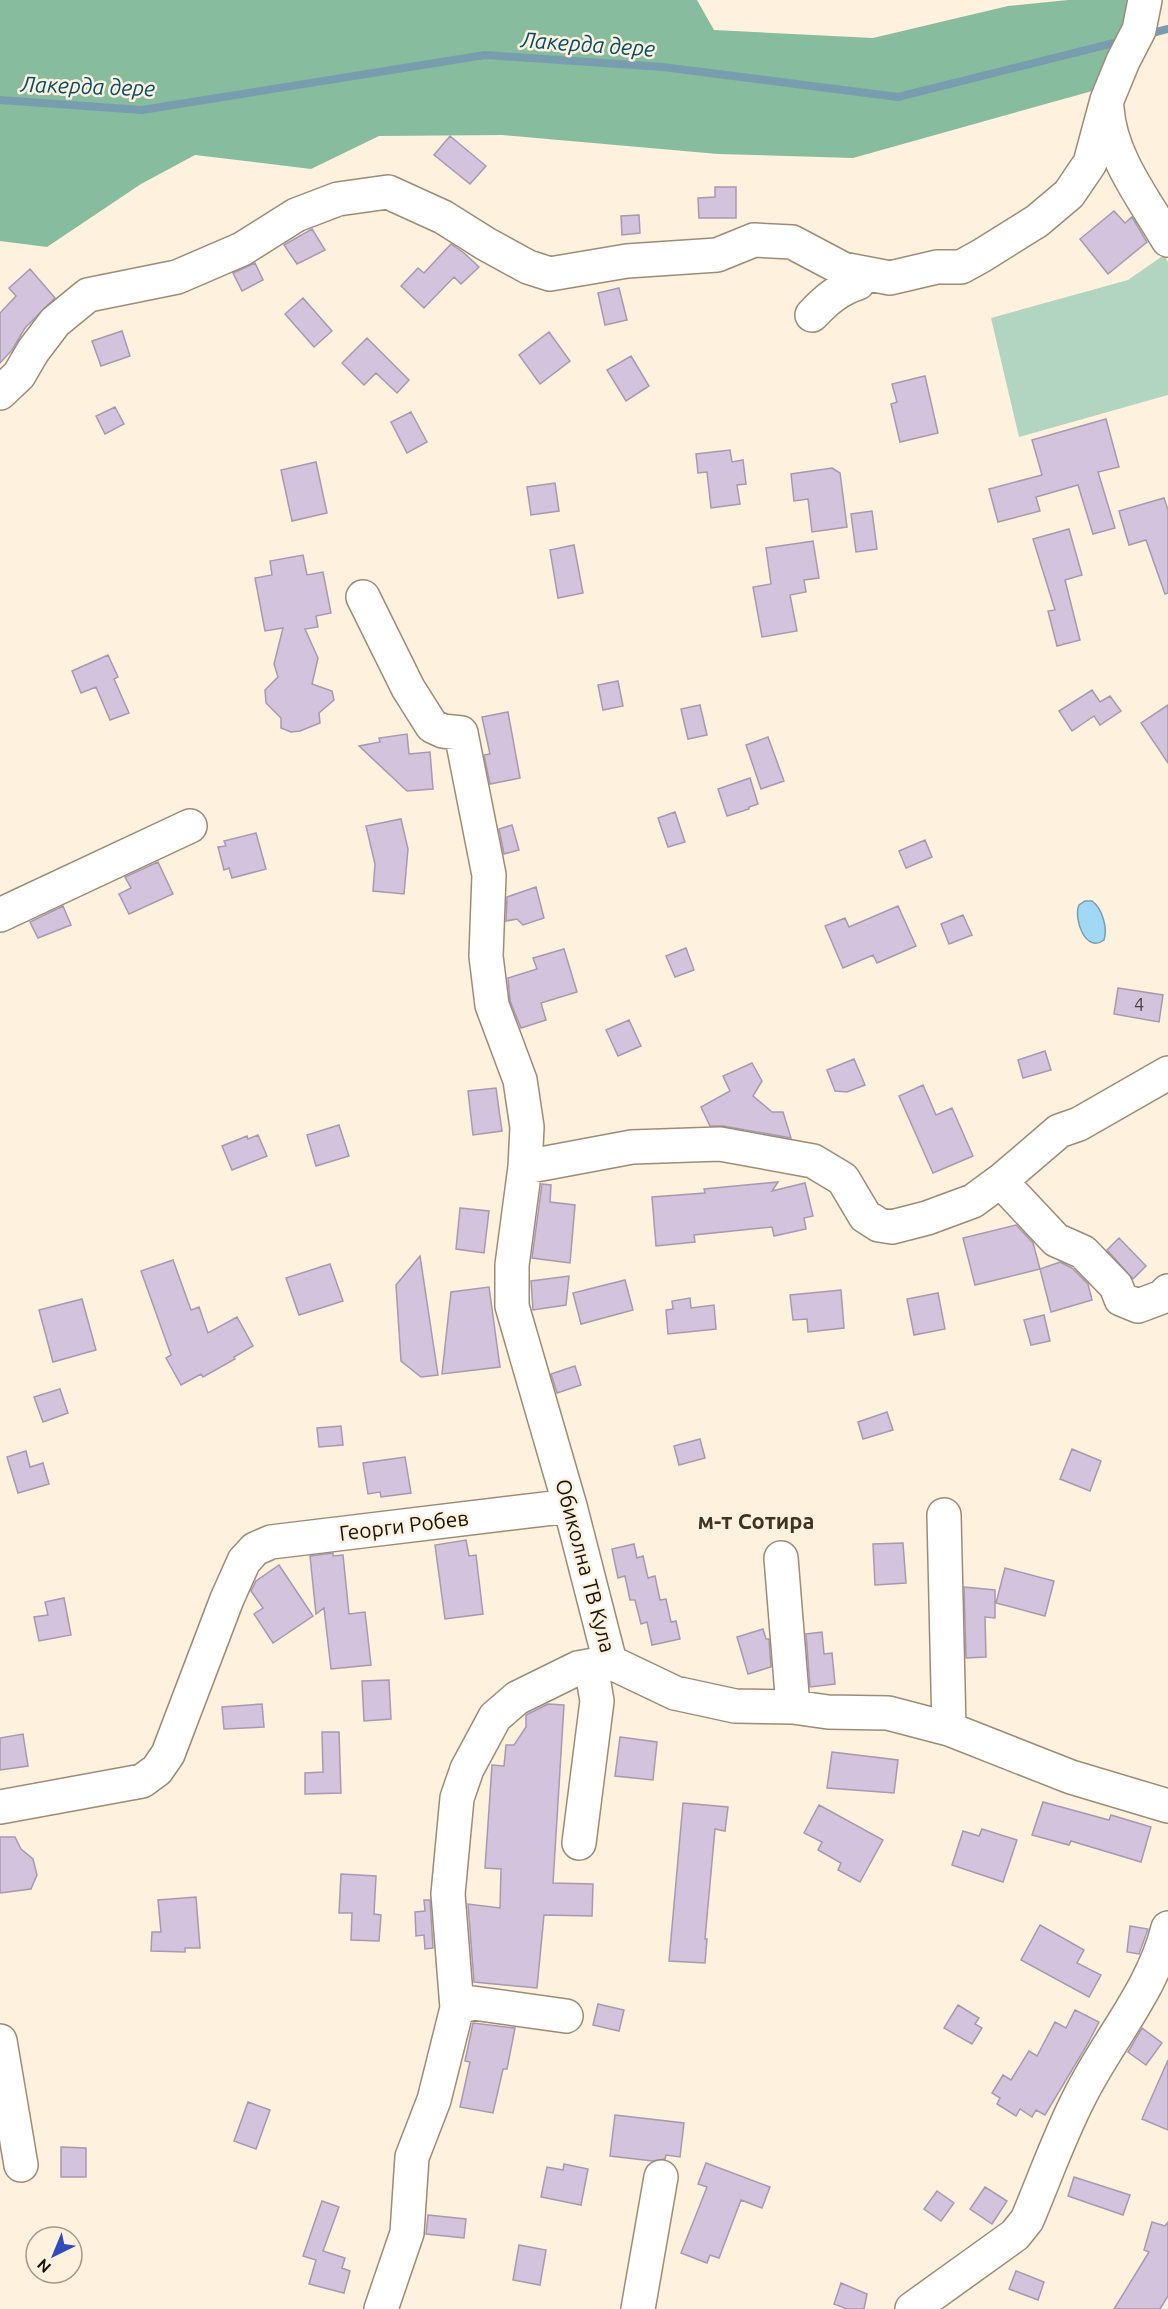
<svg xmlns="http://www.w3.org/2000/svg" width="1168" height="2309" font-family="Ubuntu,sans-serif">
  <style>
    .green { fill: #b1d5c1 }
    .forest { fill: #87bc9f }
    .water { fill: #a1d8f5; stroke: #789dae; stroke-width: 1.5 }
    .lines { fill: none; stroke-linecap: round; stroke-linejoin: round }
    .stream { stroke: #789dae; stroke-width: 8 }
    .building { fill: #d3c3dc; stroke: #a899b0; stroke-width: 1.5 }
    .minor-casing { stroke: #9c8c76; stroke-width: 36 }
    .minor { stroke: #fff; stroke-width: 33 }
    .labels { text-anchor: middle; stroke-width: 5; stroke-linejoin: round; paint-order: stroke }
    .number-label { font-size: 18px; fill: #473f3e }
    .street-label { font-size: 21px; fill: #18130a; stroke: #fef1dd }
    .water-label { font-size: 22px; font-style: italic; fill: #044f6b; stroke: #fef1dd }
    .neighbourhood-label { font-size: 22px; font-weight: bold; fill: #41331f; stroke: #fef1dd }
  </style>
  <rect width="100%" height="100%" fill="#fef1dd"/>
  <!-- green -->
  <path class="green" d="M 1164,255 L 1168,262 L 1168,395 L 1019,437 L 991,318 L 1128,280 Z"/>
  <!-- forest -->
  <path class="forest" d="M 0,0 L 697,0 L 714,30 L 873,38 L 1008,6 L 1068,0 L 1132,0 L 1103,88 L 853,158 L 718,154 L 502,135 L 379,136 L 311,169 L 195,155 L 141,184 L 47,247 L 0,241 Z"/>
  <!-- water -->
  <path class="water" d="M 1085,901 L 1092,901 C 1102,908 1108,928 1104,940 C 1086,954 1073,919 1079,905 Z"/>
  <g class="lines">
    <!-- stream -->
    <path class="stream" d="M 1148,34 L 1168,29
      M 0,100 L 142,110 L 485,55 L 663,67 L 898,97 L 1122,41"/>
  </g>
  <!-- building -->
  <path class="building" d="M 450,136 L 486,166 L 470,184 L 434,155 Z
    M 715,187 L 736,187 L 736,218 L 699,218 L 698,198 L 715,197 Z
    M 1114,211 L 1125,223 L 1132,217 L 1147,242 L 1108,274 L 1080,239 Z
    M 639,215 L 640,233 L 622,235 L 621,216 Z
    M 312,229 L 325,250 L 297,264 L 284,245 Z
    M 451,244 L 464,253 L 479,267 L 461,284 L 454,277 L 424,308 L 401,286 L 418,268 L 424,273 Z
    M 255,263 L 263,280 L 242,291 L 233,273 Z
    M 30,269 L 55,298 L 25,328 L 12,350 L 0,363 L 0,313 L 16,296 L 9,288 Z
    M 619,288 L 627,320 L 605,325 L 598,293 Z
    M 303,298 L 332,331 L 314,347 L 285,314 Z
    M 122,331 L 130,356 L 101,366 L 92,341 Z
    M 549,332 L 570,361 L 540,384 L 519,355 Z
    M 367,338 L 409,380 L 397,393 L 376,373 L 364,385 L 342,363 Z
    M 631,356 L 649,386 L 626,401 L 607,370 Z
    M 925,376 L 938,433 L 900,442 L 891,404 L 897,402 L 892,384 Z
    M 115,407 L 124,424 L 105,434 L 96,416 Z
    M 411,412 L 427,442 L 407,453 L 391,422 Z
    M 1106,419 L 1119,467 L 1098,472 L 1115,528 L 1093,534 L 1078,485 L 1036,497 L 1040,511 L 998,522 L 989,489 L 1042,475 L 1032,440 Z
    M 730,450 L 732,462 L 743,460 L 746,484 L 737,485 L 740,504 L 711,508 L 707,472 L 698,473 L 696,454 Z
    M 316,462 L 327,513 L 292,521 L 281,470 Z
    M 832,468 L 840,473 L 847,527 L 812,532 L 808,499 L 794,501 L 791,474 Z
    M 555,483 L 559,511 L 531,515 L 527,487 Z
    M 1164,498 L 1168,510 L 1168,593 L 1165,594 L 1146,540 L 1129,545 L 1119,511 Z
    M 872,511 L 877,549 L 856,552 L 851,514 Z
    M 1069,529 L 1082,575 L 1065,580 L 1080,640 L 1057,646 L 1048,611 L 1055,610 L 1033,539 Z
    M 813,541 L 819,578 L 804,580 L 806,592 L 790,595 L 797,631 L 762,637 L 753,587 L 771,584 L 766,548 Z
    M 574,545 L 583,593 L 558,598 L 550,550 Z
    M 303,555 L 307,575 L 323,572 L 331,613 L 316,616 L 318,627 L 305,629 L 318,658 L 312,684 L 332,691 L 334,700 L 319,713 L 320,723 L 300,731 L 291,732 L 281,728 L 281,718 L 266,703 L 265,690 L 278,677 L 274,664 L 283,628 L 265,631 L 255,578 L 272,575 L 270,561 Z
    M 108,655 L 118,677 L 114,679 L 129,713 L 110,720 L 96,687 L 81,693 L 72,671 Z
    M 618,681 L 623,706 L 603,710 L 598,685 Z
    M 1092,690 L 1100,702 L 1110,696 L 1121,711 L 1100,725 L 1094,716 L 1072,731 L 1059,711 Z
    M 700,705 L 707,735 L 688,739 L 681,709 Z
    M 1168,705 L 1168,763 L 1141,723 Z
    M 508,712 L 520,778 L 490,784 L 484,755 L 490,754 L 482,717 Z
    M 407,734 L 409,754 L 430,752 L 433,789 L 407,791 L 359,746 L 380,742 L 379,738 Z
    M 768,737 L 784,781 L 761,789 L 746,745 Z
    M 750,778 L 758,804 L 749,807 L 749,809 L 727,816 L 718,789 Z
    M 675,812 L 685,842 L 668,847 L 658,818 Z
    M 401,819 L 408,849 L 404,894 L 373,891 L 375,864 L 366,826 Z
    M 512,825 L 519,850 L 504,854 L 499,829 Z
    M 256,833 L 266,869 L 232,878 L 229,868 L 224,870 L 218,847 L 226,846 L 224,841 Z
    M 925,840 L 932,857 L 906,868 L 899,851 Z
    M 158,862 L 173,894 L 129,914 L 119,894 L 131,888 L 125,877 Z
    M 536,887 L 544,918 L 523,925 L 517,919 L 506,921 L 507,897 Z
    M 63,906 L 71,925 L 38,938 L 30,922 Z
    M 898,906 L 916,946 L 877,963 L 873,955 L 843,968 L 825,926 L 845,918 L 849,927 Z
    M 963,915 L 972,935 L 949,944 L 941,924 Z
    M 686,948 L 694,970 L 675,977 L 666,956 Z
    M 564,949 L 577,992 L 541,1003 L 546,1020 L 521,1028 L 510,1001 L 508,978 L 537,969 L 533,958 Z
    M 1118,988 L 1163,995 L 1159,1022 L 1114,1014 Z
    M 629,1020 L 641,1046 L 618,1056 L 606,1030 Z
    M 1045,1051 L 1051,1070 L 1023,1078 L 1018,1060 Z
    M 854,1059 L 865,1085 L 847,1092 L 835,1091 L 827,1070 Z
    M 752,1063 L 762,1081 L 753,1096 L 772,1112 L 783,1112 L 791,1138 L 723,1126 L 710,1126 L 701,1107 L 730,1091 L 723,1076 Z
    M 923,1085 L 936,1115 L 952,1108 L 973,1156 L 933,1173 L 899,1096 Z
    M 496,1088 L 502,1131 L 473,1135 L 468,1091 Z
    M 339,1125 L 349,1156 L 316,1166 L 307,1135 Z
    M 258,1135 L 267,1156 L 232,1170 L 222,1146 L 247,1136 L 248,1139 Z
    M 778,1182 L 772,1191 L 805,1183 L 813,1216 L 804,1218 L 806,1229 L 774,1236 L 772,1227 L 694,1235 L 695,1242 L 656,1246 L 652,1197 L 705,1193 L 704,1189 Z
    M 542,1184 L 551,1185 L 550,1202 L 575,1205 L 570,1263 L 532,1258 Z
    M 460,1208 L 489,1211 L 484,1253 L 456,1249 Z
    M 1016,1225 L 1033,1243 L 1040,1269 L 975,1285 L 963,1238 Z
    M 1119,1238 L 1146,1266 L 1133,1279 L 1107,1250 Z
    M 420,1256 L 438,1375 L 421,1377 L 401,1361 L 396,1285 Z
    M 173,1260 L 191,1310 L 199,1307 L 208,1333 L 237,1317 L 253,1346 L 234,1357 L 235,1359 L 203,1377 L 201,1374 L 181,1385 L 166,1358 L 171,1355 L 141,1271 Z
    M 1060,1262 L 1072,1268 L 1088,1284 L 1092,1300 L 1051,1312 L 1040,1269 Z
    M 330,1264 L 343,1301 L 299,1315 L 286,1278 Z
    M 569,1276 L 566,1305 L 533,1310 L 531,1281 Z
    M 625,1280 L 633,1310 L 581,1324 L 573,1293 Z
    M 489,1287 L 500,1367 L 442,1374 L 451,1292 Z
    M 841,1290 L 844,1328 L 808,1332 L 807,1319 L 793,1320 L 790,1295 Z
    M 938,1293 L 945,1329 L 914,1335 L 907,1299 Z
    M 690,1298 L 691,1308 L 714,1305 L 716,1329 L 668,1334 L 666,1310 L 673,1309 L 672,1301 Z
    M 82,1299 L 96,1350 L 53,1362 L 39,1310 Z
    M 1044,1315 L 1050,1341 L 1031,1345 L 1024,1320 Z
    M 575,1366 L 581,1385 L 557,1393 L 551,1374 Z
    M 60,1389 L 68,1413 L 43,1422 L 34,1397 Z
    M 887,1412 L 893,1430 L 863,1439 L 858,1422 Z
    M 341,1426 L 343,1445 L 319,1447 L 317,1428 Z
    M 700,1439 L 705,1458 L 679,1465 L 674,1446 Z
    M 1072,1449 L 1101,1461 L 1090,1491 L 1060,1479 Z
    M 26,1451 L 30,1467 L 43,1463 L 49,1484 L 18,1493 L 7,1457 Z
    M 405,1457 L 411,1493 L 381,1497 L 380,1492 L 368,1494 L 363,1463 Z
    M 466,1540 L 469,1556 L 476,1555 L 483,1614 L 445,1619 L 435,1545 Z
    M 903,1543 L 906,1583 L 875,1585 L 873,1544 Z
    M 634,1544 L 637,1558 L 643,1556 L 648,1578 L 655,1576 L 660,1600 L 666,1599 L 671,1622 L 676,1621 L 680,1639 L 652,1645 L 647,1622 L 641,1624 L 635,1600 L 630,1600 L 625,1576 L 618,1578 L 612,1549 Z
    M 333,1553 L 333,1556 L 343,1555 L 349,1614 L 365,1612 L 371,1665 L 331,1669 L 324,1608 L 316,1614 L 310,1556 Z
    M 279,1565 L 313,1616 L 273,1643 L 254,1614 L 263,1608 L 251,1591 L 256,1581 Z
    M 1005,1568 L 1054,1581 L 1045,1616 L 996,1603 Z
    M 964,1587 L 995,1590 L 995,1618 L 985,1617 L 986,1657 L 966,1658 Z
    M 64,1598 L 71,1635 L 39,1641 L 34,1617 L 48,1615 L 45,1602 Z
    M 763,1629 L 766,1639 L 769,1639 L 771,1667 L 748,1674 L 737,1637 Z
    M 822,1632 L 824,1654 L 832,1653 L 835,1684 L 810,1687 L 806,1634 Z
    M 389,1680 L 391,1719 L 364,1721 L 362,1681 Z
    M 262,1704 L 264,1727 L 224,1729 L 222,1707 Z
    M 548,1704 L 564,1705 L 553,1883 L 593,1884 L 592,1916 L 544,1915 L 537,1988 L 474,1982 L 468,1904 L 500,1908 L 501,1869 L 485,1868 L 492,1765 L 504,1766 L 506,1745 L 514,1745 L 526,1727 L 526,1715 Z
    M 322,1732 L 339,1732 L 341,1793 L 305,1794 L 305,1773 L 323,1772 Z
    M 23,1734 L 28,1766 L 0,1770 L 0,1738 Z
    M 620,1737 L 657,1742 L 653,1780 L 615,1776 Z
    M 832,1752 L 898,1760 L 894,1793 L 827,1788 Z
    M 1043,1802 L 1109,1820 L 1111,1815 L 1151,1827 L 1141,1862 L 1071,1841 L 1069,1845 L 1032,1835 Z
    M 683,1803 L 728,1807 L 725,1831 L 715,1829 L 705,1939 L 707,1939 L 705,1963 L 669,1961 Z
    M 819,1805 L 883,1840 L 860,1882 L 838,1870 L 841,1863 L 818,1850 L 822,1842 L 804,1833 Z
    M 982,1829 L 1017,1840 L 1003,1882 L 952,1865 L 963,1831 L 979,1836 Z
    M 0,1837 L 15,1837 L 21,1849 L 33,1859 L 37,1875 L 31,1889 L 0,1893 Z
    M 341,1874 L 376,1876 L 374,1914 L 381,1915 L 379,1941 L 351,1940 L 352,1913 L 339,1913 Z
    M 196,1897 L 200,1948 L 185,1948 L 185,1952 L 151,1951 L 152,1932 L 161,1932 L 158,1900 Z
    M 424,1900 L 430,1900 L 433,1948 L 425,1949 L 424,1935 L 416,1936 L 415,1912 L 425,1911 Z
    M 1040,1925 L 1084,1950 L 1077,1963 L 1101,1975 L 1089,1997 L 1021,1960 Z
    M 1130,1926 L 1148,1929 L 1139,1954 L 1127,1952 Z
    M 598,2004 L 624,2010 L 619,2031 L 593,2025 Z
    M 958,2005 L 979,2018 L 975,2024 L 982,2028 L 972,2044 L 944,2028 Z
    M 1075,2010 L 1099,2022 L 1087,2045 L 1045,2115 L 1036,2110 L 1032,2117 L 1020,2109 L 1016,2116 L 997,2104 L 1000,2098 L 992,2093 L 1003,2075 L 1011,2080 L 1029,2051 L 1037,2056 L 1055,2022 L 1066,2028 Z
    M 473,2023 L 515,2028 L 507,2069 L 503,2069 L 493,2113 L 460,2107 L 470,2062 L 465,2061 Z
    M 1142,2028 L 1162,2043 L 1146,2065 L 1128,2052 Z
    M 1168,2060 L 1168,2130 L 1142,2119 Z
    M 248,2102 L 270,2110 L 256,2149 L 234,2141 Z
    M 615,2115 L 684,2123 L 680,2157 L 666,2155 L 665,2159 L 653,2161 L 610,2156 Z
    M 61,2147 L 86,2148 L 86,2177 L 61,2177 Z
    M 706,2163 L 770,2187 L 762,2208 L 741,2200 L 719,2258 L 710,2255 L 707,2263 L 681,2253 L 707,2187 L 698,2184 Z
    M 564,2164 L 588,2169 L 581,2205 L 541,2197 L 547,2167 L 563,2170 Z
    M 1074,2177 L 1130,2195 L 1123,2215 L 1068,2196 Z
    M 985,2187 L 1007,2201 L 992,2224 L 970,2209 Z
    M 937,2191 L 954,2203 L 941,2221 L 924,2209 Z
    M 322,2201 L 339,2207 L 323,2251 L 345,2258 L 342,2268 L 350,2271 L 344,2293 L 309,2284 L 316,2260 L 303,2256 Z
    M 428,2215 L 466,2219 L 464,2238 L 426,2234 Z
    M 1152,2222 L 1165,2226 L 1168,2222 L 1168,2296 L 1160,2309 L 1114,2309 L 1149,2252 L 1144,2250 Z
    M 519,2245 L 546,2250 L 540,2285 L 513,2280 Z
    M 1016,2271 L 1044,2282 L 1038,2300 L 1009,2289 Z
    M 841,2283 L 867,2294 L 864,2309 L 847,2309 L 834,2304 Z"/>
  <g class="lines">
    <defs>
      <path id="minor" d="M 1107,108 C 1110,156 1144,199 1168,240
        M 812,315 C 826,300 839,289 858,283
        M 0,393 L 19,375 L 33,351 L 55,322 L 88,295 L 177,277 L 242,249 L 296,215 L 338,199 L 388,192 L 443,217 L 486,244 L 528,267 L 550,274 L 627,261 L 717,255 L 754,240 L 792,242 L 843,269 L 890,278 L 937,267 L 961,267 L 981,256 L 1037,221 L 1069,194 L 1090,163 L 1107,100 L 1123,61 L 1139,30 L 1145,0
        M 363,597 L 408,688 L 432,726 L 443,731 L 461,733 L 489,875 L 486,956 L 492,1005 L 520,1080 L 527,1127 L 525,1167 L 512,1265 L 512,1306 L 570,1506 L 610,1662 L 578,1668 L 517,1698 L 495,1717 L 467,1769 L 457,1798 L 448,1894 L 457,2008 L 434,2100 L 412,2157 L 407,2233 L 381,2309
        M 0,915 L 190,826
        M 525,1167 L 632,1147 L 720,1144 L 813,1161 L 843,1179 L 865,1216 L 879,1225 L 892,1227 L 927,1218 L 973,1201 L 1003,1179 L 1059,1131 L 1079,1124 L 1168,1073
        M 1003,1179 L 1009,1190 L 1056,1240 L 1083,1252 L 1116,1286 L 1121,1299 L 1138,1306 L 1162,1297 L 1168,1291
        M 944,1515 L 949,1729
        M 781,1558 L 793,1707
        M 610,1662 L 675,1693 L 735,1706 L 793,1707 L 828,1712 L 888,1713 L 949,1729 L 1071,1777 L 1168,1806
        M 0,1807 L 142,1781 L 157,1770 L 168,1754 L 227,1599 L 244,1561 L 255,1549 L 271,1542 L 570,1506
        M 579,1843 L 597,1701 L 591,1666
        M 457,2008 L 473,2003 L 566,2016
        M 0,2041 L 21,2165
        M 638,2309 L 661,2177
        M 912,2309 L 1015,2235 L 1027,2220 C 1044,2180 1059,2137 1079,2098 C 1107,2041 1153,1990 1168,1928"/>
    </defs>
    <!-- minor casing -->
    <use href="#minor" class="minor-casing"/>
    <!-- minor -->
    <use href="#minor" class="minor"/>
  </g>
  <g class="labels">
    <!-- number labels -->
    <g class="number-label">
      <text x="1139" y="1011">4</text>
    </g>
    <!-- street labels -->
    <g class="street-label">
      <text transform="translate(404 1526) rotate(-7)" y="7">Георги Робев</text>
      <text transform="translate(585 1566) rotate(75)" y="7">Обиколна ТВ Кула</text>
    </g>
    <!-- water labels -->
    <g class="water-label">
      <text transform="translate(588 44) rotate(4)" y="8">Лакерда дере</text>
      <text transform="translate(88 86) rotate(2)" y="8">Лакерда дере</text>
    </g>
    <!-- neighbourhood labels -->
    <g class="neighbourhood-label">
      <text x="756" y="1529">м-т Сотира</text>
    </g>
  </g>
  <!-- north arrow -->
  <g transform="translate(54 2255) rotate(223)"><circle r="28" fill="#fef1dd" stroke="#a29889" stroke-width="1.5"/>
  <path d="M0-4.5L10 22L0 15L-10 22Z" fill="#2f4bbc"/>
  <text y="-9" font-size="16" font-weight="bold" text-anchor="middle" fill="#18130a">N</text>
  </g>
</svg>
